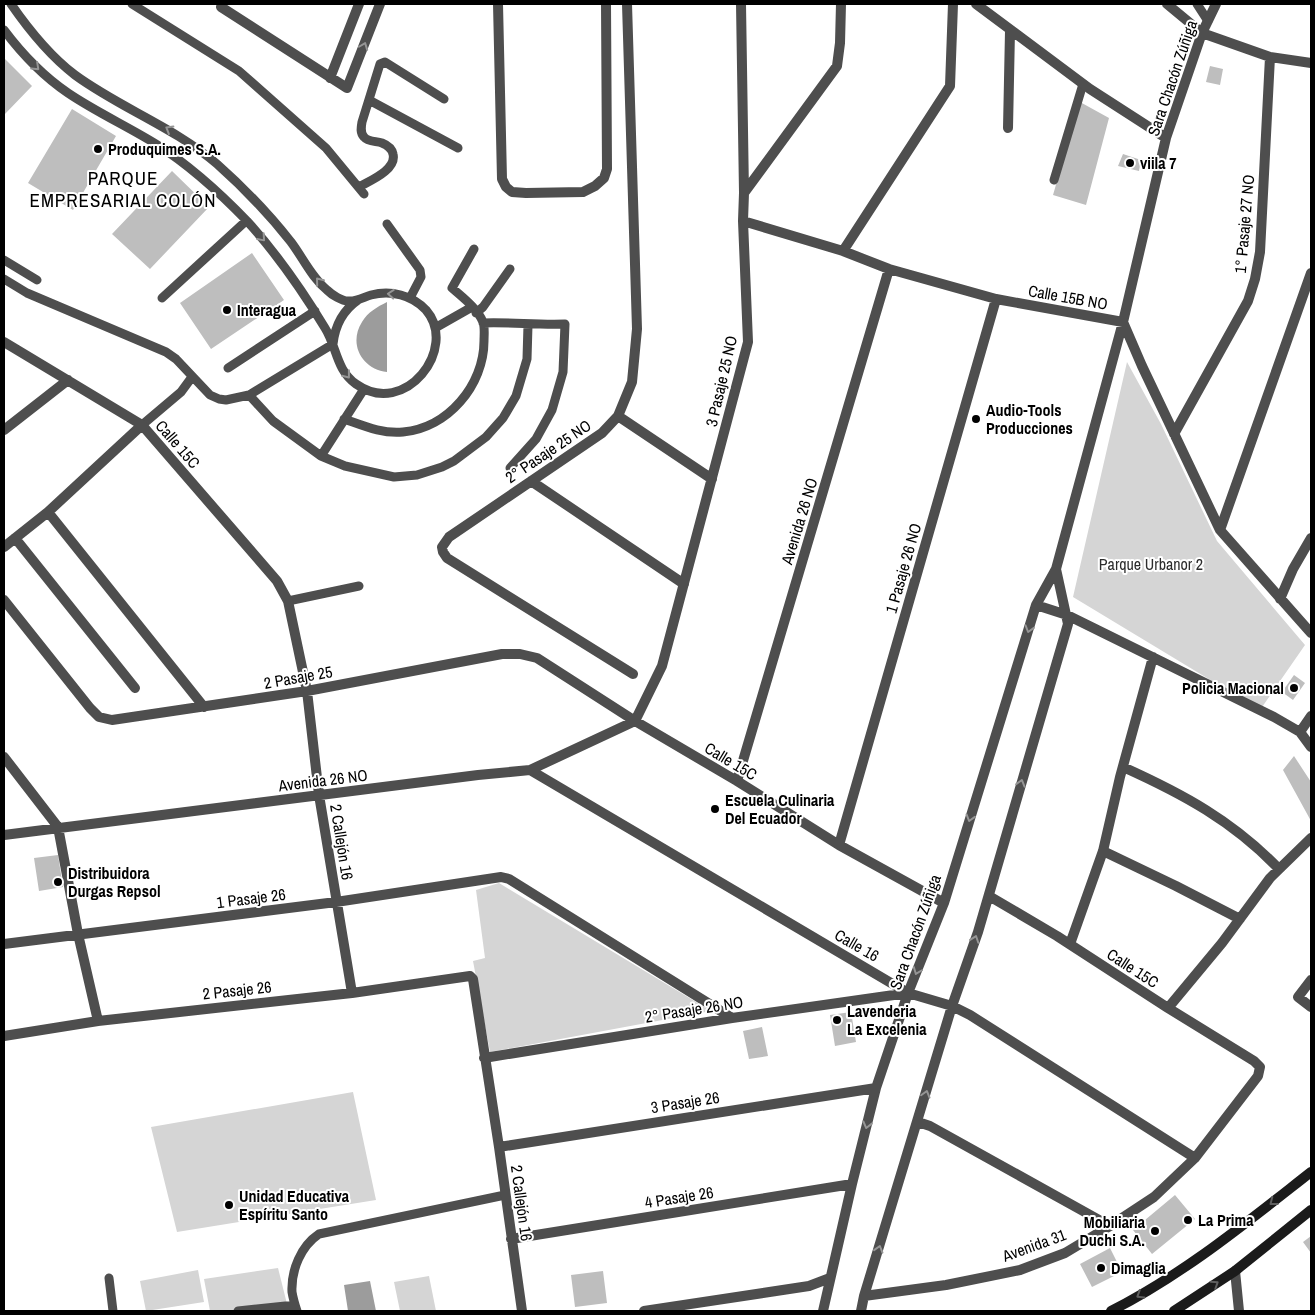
<svg xmlns="http://www.w3.org/2000/svg" width="1315" height="1315" font-family="'Archivo Narrow',sans-serif">
  <style>
    .green { fill: #d5d5d5 }
    .water { fill: #9c9c9c }
    .building { fill: #bebebe }
    .lines { fill: none; stroke-linecap: round; stroke-linejoin: round }
    .service { stroke: #4e4e4e; stroke-width: 9 }
    .minor { stroke: #4e4e4e; stroke-width: 10 }
    .secondary { stroke: #1b1b1b; stroke-width: 10 }
    .oneway { stroke: #959595 }
    .oneway2 { stroke: #5f5f5f }
    .poi-dot { fill: #000; stroke: #fff; stroke-width: 2 }
    .labels { text-anchor: middle; stroke-width: 4; stroke-linejoin: round; paint-order: stroke }
    .street-label { font-size: 16px; fill: #000; stroke: #fff }
    .poi-label { font-size: 16px; font-weight: bold; fill: #000; stroke: #fff; text-anchor: start }
    .park-label { font-size: 16px; fill: #2c2c2c; stroke: #fff }
    .quarter-label { font-size: 19px; letter-spacing: 1px; fill: #000; stroke: #fff }
  </style>
  <rect width="100%" height="100%" fill="#fff"/>
  <!-- green -->
  <path class="green" d="M 1127,362 L 1161,424 L 1217,541 L 1305,645 L 1260,710 L 1073,597 Z
    M 499,883 L 711,1011 L 490,1052 L 473,961 L 485,958 L 476,890 Z
    M 353,1092 L 376,1200 L 177,1232 L 151,1127 Z
    M 278,1268 L 288,1308 L 271,1311 L 210,1311 L 204,1279 Z
    M 198,1270 L 204,1302 L 146,1311 L 140,1281 Z
    M 429,1276 L 436,1311 L 400,1311 L 394,1282 Z"/>
  <!-- water -->
  <path class="water" d="M 387,302 L 387,372 C 362,369 348,344 362,322 C 368,312 377,307 387,302 Z
    M 370,1281 L 376,1311 L 348,1311 L 344,1285 Z"/>
  <!-- building -->
  <path class="building" d="M 4,58 L 32,86 L 4,115 Z
    M 1210,66 L 1223,69 L 1220,85 L 1206,82 Z
    M 1080,102 L 1109,118 L 1086,205 L 1053,195 Z
    M 72,109 L 116,136 L 73,210 L 28,183 Z
    M 1123,154 L 1141,160 L 1139,171 L 1118,166 Z
    M 172,171 L 209,207 L 150,269 L 112,234 Z
    M 252,253 L 284,300 L 211,349 L 180,303 Z
    M 1294,675 L 1305,683 L 1293,700 L 1282,692 Z
    M 1294,756 L 1311,782 L 1311,821 L 1283,770 Z
    M 58,855 L 63,887 L 39,891 L 34,858 Z
    M 851,1012 L 856,1042 L 835,1046 L 830,1015 Z
    M 762,1027 L 768,1056 L 749,1059 L 743,1031 Z
    M 1175,1195 L 1195,1219 L 1152,1254 L 1133,1230 Z
    M 1311,1236 L 1311,1253 L 1303,1242 Z
    M 1110,1248 L 1122,1272 L 1092,1287 L 1080,1264 Z
    M 603,1271 L 607,1303 L 575,1307 L 571,1275 Z"/>
  <g class="lines">
    <!-- service -->
    <path class="service" d="M 132,4 L 239,71 L 326,148 L 364,194
      M 1197,4 L 1208,21
      M 4,30 C 22,54 43,76 68,93 C 96,112 127,126 156,144 C 189,165 220,193 247,221 C 277,254 302,290 325,328 C 337,347 336,370 356,384 C 405,419 459,348 426,310 C 412,295 391,290 371,295 C 364,297 356,302 348,301 C 342,301 332,295 327,290 C 312,278 303,258 291,242 C 269,214 244,188 217,164 C 174,127 120,108 75,75 C 50,56 29,30 11,4
      M 369,100 L 458,148
      M 1054,180 L 1083,84
      M 359,187 C 369,181 397,170 393,154 C 392,149 387,145 382,143 C 376,141 368,142 364,137 C 360,133 361,128 362,122 L 380,64 L 385,62 L 444,99
      M 387,224 L 420,270 L 421,277 L 410,298
      M 4,260 L 37,280
      M 4,279 L 27,293 L 166,352 L 176,359 L 210,395 L 219,399 L 226,400 L 249,395 L 333,344 C 335,326 342,311 358,300
      M 162,298 L 246,221
      M 476,313 L 483,307 L 510,269
      M 483,323 C 510,322 537,325 565,324 L 563,372 L 552,410 L 536,439 L 510,468
      M 435,328 L 472,307
      M 228,368 L 315,311
      M 249,395 L 273,421 L 321,456 L 345,466 L 394,477 L 417,475 L 442,467 L 454,461 L 486,437 L 503,418 L 516,396 L 527,359 L 528,325
      M 344,419 C 364,426 382,434 403,432 C 448,428 484,385 484,341 C 484,335 485,327 483,322 C 477,308 462,297 452,288 L 474,249
      M 142,425 L 181,392 L 192,377
      M 321,456 L 364,389
      M 288,601 L 359,586
      M 109,1278 L 113,1311
      M 238,1311 L 295,1305
      M 297,1311 C 295,1305 293,1298 292,1292 C 291,1270 301,1246 319,1234 L 505,1195"/>
    <!-- minor -->
    <path class="minor" d="M 498,4 L 502,179 L 506,187 L 512,192 L 526,193 L 583,192 L 595,186 L 604,178 L 607,169 L 606,4
      M 627,4 L 637,329 L 632,382 L 618,416 L 602,433 L 449,537 L 442,547 L 443,552 L 447,558 L 633,674
      M 976,4 L 1090,89 L 1166,138
      M 1167,4 L 1202,33 L 1270,57 L 1311,63
      M 221,7 L 347,88 L 380,4
      M 330,78 L 359,4
      M 1008,128 L 1010,31
      M 744,193 L 837,66 L 840,43 L 841,4
      M 743,221 L 843,251 L 889,269 L 996,299 L 1123,322 L 1142,366 L 1220,530 L 1311,633
      M 843,251 L 950,86 L 953,4
      M 4,342 L 142,425 L 277,581 L 288,601 L 307,691 L 319,795 L 352,993
      M 618,416 L 712,479
      M 4,430 L 68,380
      M 1174,434 L 1248,301 L 1255,279 L 1260,252 L 1270,57
      M 531,481 L 684,584
      M 48,512 L 204,707
      M 1220,530 L 1311,273
      M 15,538 L 135,688
      M 4,547 L 48,512 L 142,425
      M 1280,599 L 1293,569 L 1311,538
      M 4,600 L 90,708 L 99,717 L 112,720 L 307,691 L 502,654 L 520,654 L 537,658 L 635,721 L 737,781 L 839,845 L 944,903
      M 1036,605 L 1067,615 L 1274,717 L 1300,732 L 1311,747
      M 1300,732 L 1311,716
      M 4,757 L 58,827 L 78,934 L 98,1021
      M 1123,767 C 1183,794 1233,821 1279,869
      M 530,770 L 908,993 L 952,1006 L 970,1015 L 1195,1158
      M 737,781 L 889,269
      M 4,835 L 478,775 L 530,770 L 635,721 L 662,666 L 748,342 L 743,221 L 744,193 L 741,4
      M 839,845 L 996,299
      M 1103,851 L 1176,886 L 1240,919
      M 4,944 L 336,902 L 501,877 L 509,879 L 732,1018
      M 1070,944 L 1103,851 L 1120,777 L 1153,657
      M 1311,980 L 1298,997 L 1311,1007
      M 1168,1008 L 1222,943 L 1270,878 L 1311,838
      M 4,1036 L 98,1021 L 352,993 L 470,976 L 473,979 L 499,1147 L 522,1311
      M 484,1058 L 732,1018 L 908,993
      M 918,1122 L 930,1126 L 1110,1226
      M 499,1147 L 876,1088
      M 511,1239 L 852,1184
      M 1235,1271 L 1239,1311
      M 864,1296 L 946,1285 L 1020,1270 L 1065,1253 L 1110,1226 L 1154,1197 L 1195,1158 L 1258,1076 L 1260,1067 L 1254,1061 L 1168,1008 L 1057,936 L 989,896
      M 644,1311 L 809,1286 L 830,1278
      M 823,1311 L 852,1184 L 876,1088 L 908,993 L 944,903 L 1036,605 L 1056,569 L 1123,322 L 1166,138 L 1202,33 L 1216,4
      M 861,1311 L 864,1296 L 952,1006 L 978,932 L 1068,624 L 1056,569"/>
    <!-- secondary -->
    <path class="secondary" d="M 1111,1311 C 1184,1274 1247,1222 1311,1172
      M 1174,1311 L 1235,1271 L 1311,1210"/>
  </g>
  <!-- one-way arrows -->
  <defs><path id="oneway-chevron" d="M-2-3.5L2.5 0L-2 3.5" fill="none" stroke-width="1.6" stroke-linecap="round" stroke-linejoin="round" transform="scale(1.25)"/></defs>
  <g class="oneway">
    <use href="#oneway-chevron" transform="translate(364 46) rotate(-69)"/>
    <use href="#oneway-chevron" transform="translate(36 67) rotate(43)"/>
    <use href="#oneway-chevron" transform="translate(169 129) rotate(-149)"/>
    <use href="#oneway-chevron" transform="translate(262 238) rotate(49)"/>
    <use href="#oneway-chevron" transform="translate(319 281) rotate(-129)"/>
    <use href="#oneway-chevron" transform="translate(391 294) rotate(-176)"/>
    <use href="#oneway-chevron" transform="translate(347 375) rotate(52)"/>
    <use href="#oneway-chevron" transform="translate(1029 629) rotate(107)"/>
    <use href="#oneway-chevron" transform="translate(1021 783) rotate(-74)"/>
    <use href="#oneway-chevron" transform="translate(970 818) rotate(107)"/>
    <use href="#oneway-chevron" transform="translate(975 939) rotate(-71)"/>
    <use href="#oneway-chevron" transform="translate(917 971) rotate(111)"/>
    <use href="#oneway-chevron" transform="translate(926 1094) rotate(-74)"/>
    <use href="#oneway-chevron" transform="translate(867 1125) rotate(104)"/>
    <use href="#oneway-chevron" transform="translate(879 1249) rotate(-73)"/>
  </g>
  <g class="oneway2">
    <use href="#oneway-chevron" transform="translate(1273 1202) rotate(142)"/>
    <use href="#oneway-chevron" transform="translate(1215 1284) rotate(-33)"/>
    <use href="#oneway-chevron" transform="translate(1140 1295) rotate(148)"/>
  </g>
  <!-- markers -->
  <g class="poi-dot">
    <circle cx="98" cy="149" r="5"/>
    <circle cx="1130" cy="163" r="5"/>
    <circle cx="227" cy="310" r="5"/>
    <circle cx="976" cy="419" r="5"/>
    <circle cx="1294" cy="688" r="5"/>
    <circle cx="715" cy="809" r="5"/>
    <circle cx="58" cy="882" r="5"/>
    <circle cx="837" cy="1020" r="5"/>
    <circle cx="229" cy="1205" r="5"/>
    <circle cx="1188" cy="1220" r="5"/>
    <circle cx="1155" cy="1231" r="5"/>
    <circle cx="1101" cy="1268" r="5"/>
  </g>
  <g class="labels">
    <!-- street labels -->
    <g class="street-label">
      <text transform="translate(1172 78) rotate(-71)" y="6">Sara Chacón Zúñiga</text>
      <text transform="translate(1244 224) rotate(-85)" y="6">1° Pasaje 27 NO</text>
      <text transform="translate(1068 297) rotate(10)" y="6">Calle 15B NO</text>
      <text transform="translate(721 381) rotate(-77)" y="6">3 Pasaje 25 NO</text>
      <text transform="translate(178 444) rotate(49)" y="6">Calle 15C</text>
      <text transform="translate(548 451) rotate(-34)" y="6">2° Pasaje 25 NO</text>
      <text transform="translate(799 521) rotate(-73)" y="6">Avenida 26 NO</text>
      <text transform="translate(903 568) rotate(-74)" y="6">1 Pasaje 26 NO</text>
      <text transform="translate(298 677) rotate(-10)" y="6">2 Pasaje 25</text>
      <text transform="translate(731 761) rotate(31)" y="6">Calle 15C</text>
      <text transform="translate(323 780) rotate(-7)" y="6">Avenida 26 NO</text>
      <text transform="translate(342 842) rotate(81)" y="6">2 Callejón 16</text>
      <text transform="translate(251 898) rotate(-7)" y="6">1 Pasaje 26</text>
      <text transform="translate(915 932) rotate(-70)" y="6">Sara Chacón Zúñiga</text>
      <text transform="translate(857 945) rotate(30)" y="6">Calle 16</text>
      <text transform="translate(1133 968) rotate(33)" y="6">Calle 15C</text>
      <text transform="translate(237 990) rotate(-6)" y="6">2 Pasaje 26</text>
      <text transform="translate(694 1009) rotate(-9)" y="6">2° Pasaje 26 NO</text>
      <text transform="translate(685 1102) rotate(-9)" y="6">3 Pasaje 26</text>
      <text transform="translate(679 1197) rotate(-9)" y="6">4 Pasaje 26</text>
      <text transform="translate(522 1203) rotate(82)" y="6">2 Callejón 16</text>
      <text transform="translate(1034 1245) rotate(-20)" y="6">Avenida 31</text>
    </g>
    <!-- poi labels -->
    <g class="poi-label">
      <text x="108" y="155">Produquimes S.A.</text>
      <text x="1140" y="169">viila 7</text>
      <text x="237" y="316">Interagua</text>
      <text x="986" y="416">Audio-Tools<tspan x="986" dy="18">Producciones</tspan></text>
      <text x="1284" y="694" text-anchor="end">Policia Macional</text>
      <text x="725" y="806">Escuela Culinaria<tspan x="725" dy="18">Del Ecuador</tspan></text>
      <text x="68" y="879">Distribuidora<tspan x="68" dy="18">Durgas Repsol</tspan></text>
      <text x="847" y="1017">Lavenderia<tspan x="847" dy="18">La Excelenia</tspan></text>
      <text x="239" y="1202">Unidad Educativa<tspan x="239" dy="18">Espíritu Santo</tspan></text>
      <text x="1198" y="1226">La Prima</text>
      <text x="1145" y="1228" text-anchor="end">Mobiliaria<tspan x="1145" dy="18">Duchi S.A.</tspan></text>
      <text x="1111" y="1274">Dimaglia</text>
    </g>
    <!-- park labels -->
    <g class="park-label">
      <text x="1151" y="570">Parque Urbanor 2</text>
    </g>
    <!-- quarter labels -->
    <g class="quarter-label">
      <text x="123" y="185">PARQUE<tspan x="123" dy="22">EMPRESARIAL COLÓN</tspan></text>
    </g>
  </g>
  <!-- border -->
  <rect width="1315" height="1315" fill="none" stroke="#000000" stroke-width="10"/>
</svg>
